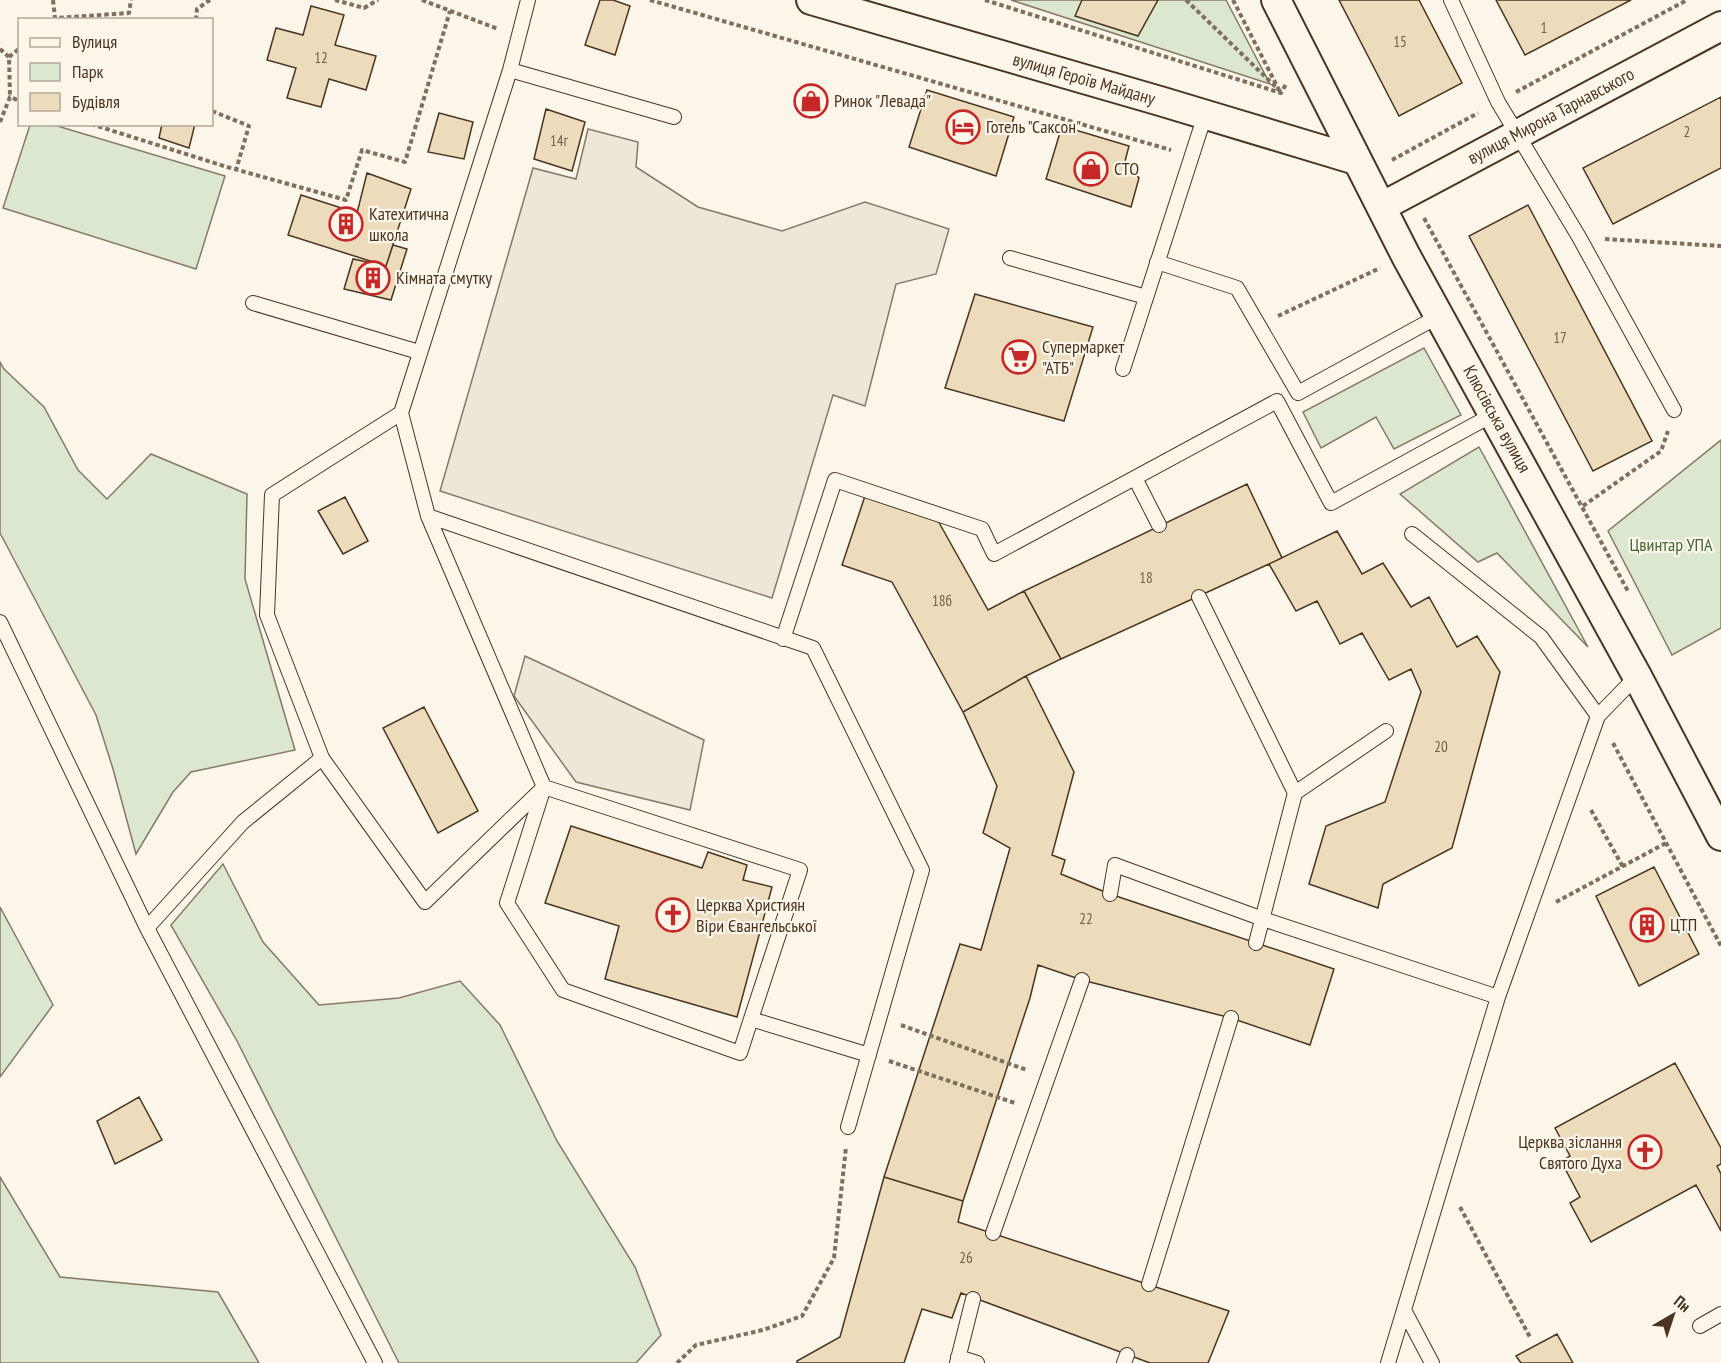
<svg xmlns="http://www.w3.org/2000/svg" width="1721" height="1363" font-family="'PT Sans Narrow',sans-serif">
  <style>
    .green { fill: #dce7d0; stroke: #887966; stroke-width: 1.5 }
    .parking { fill: #ede7d9; stroke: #887966; stroke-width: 1.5 }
    .building { fill: #ecdcbc; stroke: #4a3520; stroke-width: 1.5 }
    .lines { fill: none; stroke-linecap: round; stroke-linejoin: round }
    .lane-casing { stroke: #4a3520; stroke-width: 16 }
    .street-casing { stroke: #4a3520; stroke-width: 32 }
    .path { stroke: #7f6f5c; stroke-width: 4; stroke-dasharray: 4.5 3; stroke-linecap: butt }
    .lane { stroke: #fbf6e9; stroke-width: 14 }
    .street { stroke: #fbf6e9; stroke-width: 28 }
    .labels { text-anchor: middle; stroke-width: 4.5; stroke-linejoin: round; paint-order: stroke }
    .number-label { font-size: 15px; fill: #725f47 }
    .street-label { font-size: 18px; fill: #4a3520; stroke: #fbf6e9 }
    .poi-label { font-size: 18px; fill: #4a3520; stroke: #fbf6e9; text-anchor: start }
    .park-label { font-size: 18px; fill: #436837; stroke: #fbf6e9 }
  </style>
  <rect width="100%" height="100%" fill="#fbf6e9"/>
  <!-- green -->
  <path class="green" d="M 1011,0 L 1226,0 L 1270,84 Z
    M 30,125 L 54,125 L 225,176 L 196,269 L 3,208 Z
    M 1424,348 L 1461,415 L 1394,449 L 1376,417 L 1321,448 L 1303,412 Z
    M 0,362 L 4,369 L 44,407 L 78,470 L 107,499 L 151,454 L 247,494 L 245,579 L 295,750 L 191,772 L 173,792 L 136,854 L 113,769 L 96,715 L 0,533 Z
    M 1721,440 L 1721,628 L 1672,655 L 1608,531 Z
    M 1479,447 L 1588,647 L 1497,553 L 1478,562 L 1400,494 Z
    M 223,864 L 263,942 L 319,1005 L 399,998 L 460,981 L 500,1025 L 557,1141 L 635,1267 L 661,1335 L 636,1363 L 399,1363 L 237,1041 L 171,925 Z
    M 0,907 L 53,1005 L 0,1077 Z
    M 0,1177 L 60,1277 L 218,1292 L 259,1363 L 0,1363 Z"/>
  <!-- parking -->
  <path class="parking" d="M 588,129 L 638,142 L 636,167 L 698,207 L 782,231 L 865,202 L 949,229 L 936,274 L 896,284 L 865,406 L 833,395 L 772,598 L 440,491 L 533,168 L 576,179 Z
    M 525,656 L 704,740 L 690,810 L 576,782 L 514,696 Z"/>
  <!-- building -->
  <path class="building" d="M 600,0 L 613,0 L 630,6 L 615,55 L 585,45 Z
    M 1082,0 L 1158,0 L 1138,36 L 1075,16 Z
    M 1339,0 L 1419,0 L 1462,83 L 1399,116 Z
    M 1496,0 L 1631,0 L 1525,55 Z
    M 311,6 L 344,15 L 335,45 L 376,56 L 366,90 L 329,79 L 321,107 L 287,98 L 296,68 L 267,60 L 276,28 L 303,35 Z
    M 927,90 L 1014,117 L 996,176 L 909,147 Z
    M 1721,97 L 1721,168 L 1613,224 L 1583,168 Z
    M 546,109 L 585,122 L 572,171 L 534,159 Z
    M 439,113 L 473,122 L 464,159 L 428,152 Z
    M 162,124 L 195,124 L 189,148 L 159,138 Z
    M 1062,126 L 1129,146 L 1125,161 L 1139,178 L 1131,207 L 1046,179 Z
    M 367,173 L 411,189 L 386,266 L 288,235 L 301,195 L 357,213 Z
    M 1528,205 L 1652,441 L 1593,471 L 1469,236 Z
    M 393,245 L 407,249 L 391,300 L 344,289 L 353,259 L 386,266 Z
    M 975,294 L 1093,327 L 1064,421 L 945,388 Z
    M 1247,484 L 1282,558 L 1061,659 L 1024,591 Z
    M 865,496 L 937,519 L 988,610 L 1024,591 L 1061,659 L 1026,676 L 963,712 L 892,582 L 842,565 Z
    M 345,497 L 368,541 L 343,554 L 318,511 Z
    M 1337,531 L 1362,574 L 1383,563 L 1411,607 L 1429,597 L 1457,647 L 1477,636 L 1500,672 L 1452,848 L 1383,884 L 1378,908 L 1309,884 L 1326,826 L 1385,802 L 1421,692 L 1411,669 L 1389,680 L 1362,633 L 1340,644 L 1317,601 L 1296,611 L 1269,564 Z
    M 1026,676 L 1074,772 L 1052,855 L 1065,860 L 1061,874 L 1110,894 L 1334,969 L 1310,1045 L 1231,1018 L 1082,980 L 1038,965 L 1030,998 L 963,1201 L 884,1177 L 960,944 L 981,950 L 1010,848 L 983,833 L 997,786 L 963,712 Z
    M 424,707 L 478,811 L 438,833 L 383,728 Z
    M 571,826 L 702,868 L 708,852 L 747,865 L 743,880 L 772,887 L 737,1017 L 605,979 L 619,926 L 545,903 Z
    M 1654,867 L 1699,954 L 1639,986 L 1596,896 Z
    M 1675,1063 L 1721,1148 L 1721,1164 L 1717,1166 L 1721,1174 L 1721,1231 L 1696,1185 L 1591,1242 L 1570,1203 L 1580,1197 L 1561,1161 L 1570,1156 L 1555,1128 Z
    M 139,1097 L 162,1140 L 115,1164 L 97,1121 Z
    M 884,1177 L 963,1201 L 958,1222 L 1229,1311 L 1208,1363 L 1150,1363 L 961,1293 L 952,1318 L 922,1309 L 904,1363 L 797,1363 L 797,1361 L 840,1337 Z
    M 1557,1334 L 1573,1363 L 1521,1363 L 1516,1356 Z"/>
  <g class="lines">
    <defs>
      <path id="lane" d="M 1451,0 L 1498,102 L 1579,237 L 1674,410
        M 510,70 L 674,117
        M 1010,258 L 1146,297
        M 1157,262 L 1237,288 L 1298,393 L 1439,316
        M 253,303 L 419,352
        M 1123,369 L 1205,115
        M 1135,478 L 1159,525
        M 428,516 L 813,648 L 922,870 L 848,1127
        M 1412,534 L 1541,637 L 1598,716
        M 1199,597 L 1295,793 L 1256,943
        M 0,622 L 147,928 L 375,1363
        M 783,639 L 835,480 L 982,529 L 994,554 L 1277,401 L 1331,503 L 1494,414
        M 322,758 L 425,902 L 544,787 L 428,516 L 401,413 L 510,70 L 528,0
        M 1295,793 L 1386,731
        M 1110,894 L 1115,865 L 1263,919 L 1498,997
        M 147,928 L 243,822 L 322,758 L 267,615 L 272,495 L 401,413
        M 751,1019 L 800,870 L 544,787 L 507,903 L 563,990 L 740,1053 L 751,1019 L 869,1055
        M 993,1233 L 1082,980
        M 1149,1284 L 1231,1018
        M 1404,1310 L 1432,1363
        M 1700,1326 L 1721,1314
        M 958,1357 L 977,1363
        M 957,1363 L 973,1299
        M 1124,1363 L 1127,1355
        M 1388,1363 L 1498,997 L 1598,716 L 1637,676"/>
      <path id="street" d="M 811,0 L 1160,101 L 1356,160
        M 1276,0 L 1406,256 L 1637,676 L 1721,836
        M 1381,207 L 1721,26"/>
    </defs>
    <!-- lane casing -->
    <use href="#lane" class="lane-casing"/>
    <!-- street casing -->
    <use href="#street" class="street-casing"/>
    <!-- path -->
    <path class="path" d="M 53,0 L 55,18 L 129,13 L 131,0
      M 335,0 L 364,8 L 378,0
      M 422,0 L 498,29
      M 650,0 L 1171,150
      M 985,0 L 1281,93 L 1286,84
      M 1186,0 L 1281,92
      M 1233,0 L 1279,90
      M 196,20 L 197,9 L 210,0
      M 0,49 L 9,57 L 10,97
      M 9,57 L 20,48
      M 1516,92 L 1687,0
      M 212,111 L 249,126 L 236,170
      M 0,122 L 10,97 L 20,101
      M 91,124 L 227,167 L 346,200 L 362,150 L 405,162 L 450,11
      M 1392,160 L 1478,113
      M 1424,218 L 1629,593
      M 1605,239 L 1721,246
      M 1278,316 L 1380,268
      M 1583,506 L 1661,451 L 1668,431
      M 1613,743 L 1721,946
      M 1591,810 L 1623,867
      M 1556,902 L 1666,843
      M 901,1025 L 1027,1070
      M 889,1061 L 1015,1103
      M 1460,1207 L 1531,1339
      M 677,1363 L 696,1345 L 763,1330 L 802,1316 L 834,1258 L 846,1147"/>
    <!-- lane -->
    <use href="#lane" class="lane"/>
    <!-- street -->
    <use href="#street" class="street"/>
  </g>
  <!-- icons -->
  <defs>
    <symbol id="shop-ring" viewBox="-11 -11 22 22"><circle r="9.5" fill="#fbf6e9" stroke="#c62828" stroke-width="1.5"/><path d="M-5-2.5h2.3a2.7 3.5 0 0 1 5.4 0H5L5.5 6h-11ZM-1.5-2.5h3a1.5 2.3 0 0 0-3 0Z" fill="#c62828"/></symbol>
    <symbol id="hotel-ring" viewBox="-11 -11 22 22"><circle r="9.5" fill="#fbf6e9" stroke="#c62828" stroke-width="1.5"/><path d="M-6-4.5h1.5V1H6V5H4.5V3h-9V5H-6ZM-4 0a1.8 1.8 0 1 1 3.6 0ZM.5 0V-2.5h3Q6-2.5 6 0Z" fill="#c62828"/></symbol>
    <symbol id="building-ring" viewBox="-11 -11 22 22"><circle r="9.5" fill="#fbf6e9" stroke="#c62828" stroke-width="1.5"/><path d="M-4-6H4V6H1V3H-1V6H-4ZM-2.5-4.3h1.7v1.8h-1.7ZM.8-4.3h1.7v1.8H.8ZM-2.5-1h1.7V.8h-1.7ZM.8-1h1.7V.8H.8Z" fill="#c62828"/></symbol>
    <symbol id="supermarket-ring" viewBox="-11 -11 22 22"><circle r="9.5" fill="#fbf6e9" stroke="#c62828" stroke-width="1.5"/><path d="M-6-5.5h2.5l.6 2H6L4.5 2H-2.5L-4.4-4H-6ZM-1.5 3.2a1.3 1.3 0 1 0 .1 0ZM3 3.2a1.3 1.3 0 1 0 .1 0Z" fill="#c62828"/></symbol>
    <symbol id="church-ring" viewBox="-11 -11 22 22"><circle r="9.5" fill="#fbf6e9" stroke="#c62828" stroke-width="1.5"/><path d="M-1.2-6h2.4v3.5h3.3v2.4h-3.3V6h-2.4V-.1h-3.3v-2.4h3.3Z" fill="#c62828"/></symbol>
  </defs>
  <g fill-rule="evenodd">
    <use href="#shop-ring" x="792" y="82" width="38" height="38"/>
    <use href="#hotel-ring" x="944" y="108" width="38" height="38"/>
    <use href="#shop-ring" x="1072" y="150" width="38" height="38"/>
    <use href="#building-ring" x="327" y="205" width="38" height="38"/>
    <use href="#building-ring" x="354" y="259" width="38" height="38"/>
    <use href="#supermarket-ring" x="1000" y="338" width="38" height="38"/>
    <use href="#church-ring" x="654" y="896" width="38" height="38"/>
    <use href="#building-ring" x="1628" y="906" width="38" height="38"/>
    <use href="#church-ring" x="1626" y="1133" width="38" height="38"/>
  </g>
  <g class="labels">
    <!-- number labels -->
    <g class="number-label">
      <text x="1544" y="33">1</text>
      <text x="1400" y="47">15</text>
      <text x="321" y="63">12</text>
      <text x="1687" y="137">2</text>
      <text x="559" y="146">14г</text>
      <text x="1560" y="343">17</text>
      <text x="1146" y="583">18</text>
      <text x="942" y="606">18б</text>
      <text x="1441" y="752">20</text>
      <text x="1086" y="924">22</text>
      <text x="966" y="1263">26</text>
    </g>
    <!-- street labels -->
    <g class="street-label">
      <text transform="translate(1084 79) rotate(16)" y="6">вулиця Героїв Майдану</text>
      <text transform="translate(1551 116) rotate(-28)" y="6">вулиця Мирона Тарнавського</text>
      <text transform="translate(1497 419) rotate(61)" y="6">Клюсівська вулиця</text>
    </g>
    <!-- poi labels -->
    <g class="poi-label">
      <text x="834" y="107">Ринок "Левада"</text>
      <text x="986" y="133">Готель "Саксон"</text>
      <text x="1114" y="175">СТО</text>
      <text x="369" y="220">Катехитична<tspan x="369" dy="21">школа</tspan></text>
      <text x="396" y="284">Кімната смутку</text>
      <text x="1042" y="353">Супермаркет<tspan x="1042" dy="21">"АТБ"</tspan></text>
      <text x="696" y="911">Церква Християн<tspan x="696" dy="21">Віри Євангельської</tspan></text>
      <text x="1670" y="931">ЦТП</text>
      <text x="1622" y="1148" text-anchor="end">Церква зіслання<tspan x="1622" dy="21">Святого Духа</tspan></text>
    </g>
    <!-- park labels -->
    <g class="park-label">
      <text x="1671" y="551">Цвинтар УПА</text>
    </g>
  </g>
  <!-- legend -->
  <rect x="18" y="18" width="195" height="108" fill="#fbf6e9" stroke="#b4a999" stroke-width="1.5"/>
  <rect x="30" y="38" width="30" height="9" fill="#fbf6e9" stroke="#b4a999" stroke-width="1.5"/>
  <text x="72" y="48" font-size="18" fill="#4a3520">Вулиця</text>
  <rect x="30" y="63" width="30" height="18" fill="#dce7d0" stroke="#b4a999" stroke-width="1.5"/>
  <text x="72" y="78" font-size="18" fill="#4a3520">Парк</text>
  <rect x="30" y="93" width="30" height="18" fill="#ecdcbc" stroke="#b4a999" stroke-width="1.5"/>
  <text x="72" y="108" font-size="18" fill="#4a3520">Будівля</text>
  <!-- north arrow -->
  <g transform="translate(1673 1315) rotate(39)" stroke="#fbf6e9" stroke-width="4.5" paint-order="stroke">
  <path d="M0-4.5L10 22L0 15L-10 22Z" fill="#4a3520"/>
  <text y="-9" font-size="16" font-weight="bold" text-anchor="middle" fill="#4a3520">Пн</text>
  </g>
</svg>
